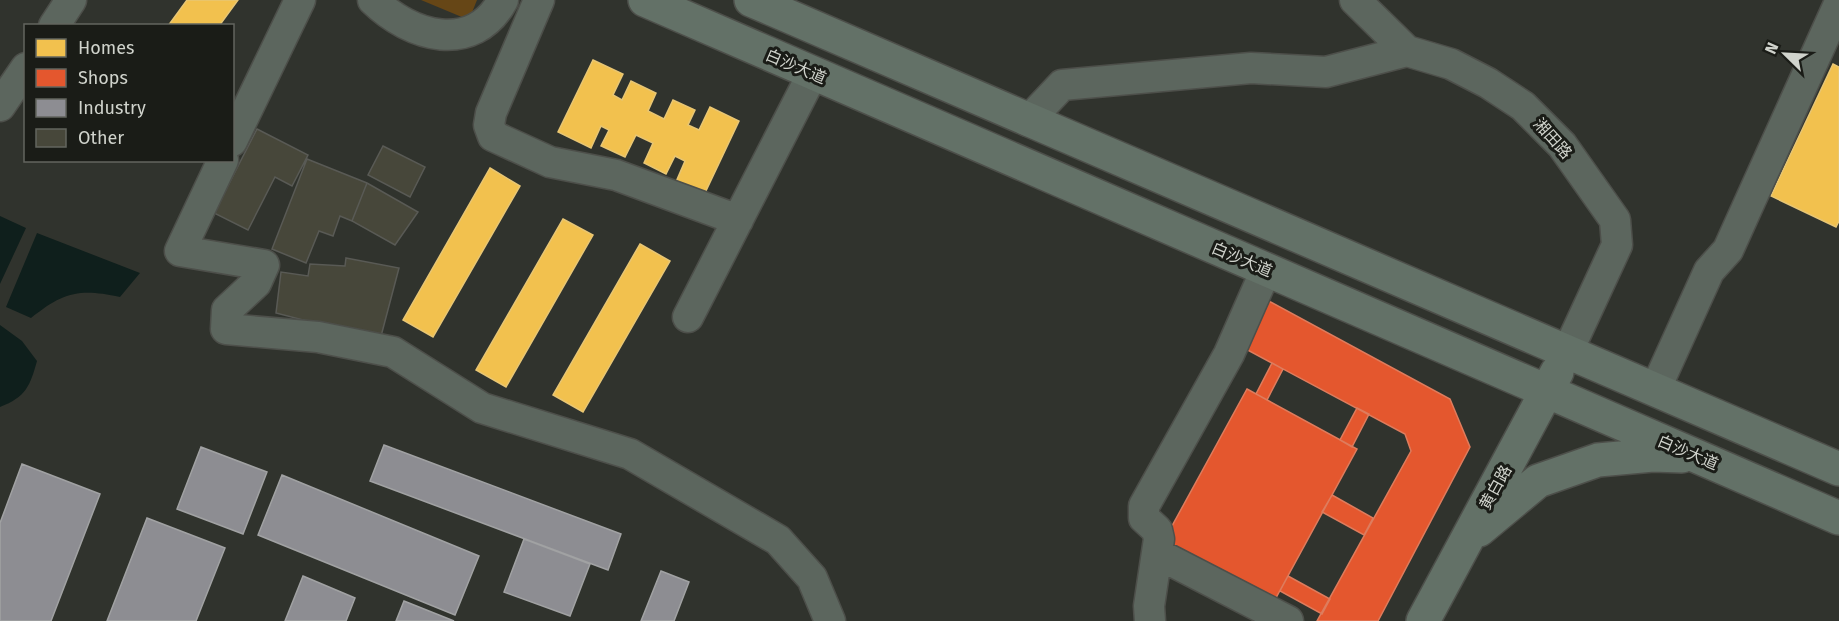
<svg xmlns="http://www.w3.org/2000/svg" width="1839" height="621" font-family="'Fira Sans','Noto Sans SC',sans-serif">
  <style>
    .green { fill: #664616 }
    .water { fill: #0f1f1c }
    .homes { fill: #f2c14e; stroke: #e8c674; stroke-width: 1.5 }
    .shops { fill: #e4572e; stroke: #de7c5d; stroke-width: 1.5 }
    .industry { fill: #8d8d92; stroke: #a1a2a3; stroke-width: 1.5 }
    .building { fill: #47473a; stroke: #595a55; stroke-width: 1.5 }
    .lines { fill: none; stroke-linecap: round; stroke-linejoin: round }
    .minor-casing { stroke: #4d4f4a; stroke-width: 33 }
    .major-casing { stroke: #4d4f4a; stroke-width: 36 }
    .minor { stroke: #5c665e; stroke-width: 30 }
    .major { stroke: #637167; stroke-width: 33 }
    .labels { text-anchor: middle; stroke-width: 6; stroke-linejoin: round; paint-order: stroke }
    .street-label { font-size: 16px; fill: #d0d3cc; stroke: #1a1c17 }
  </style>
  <rect width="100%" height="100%" fill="#30332d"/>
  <!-- green -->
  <path class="green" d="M 421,0 L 477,0 L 469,20 Z"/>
  <!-- water -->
  <path class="water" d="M 0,216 L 26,228 L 0,284 Z
    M 37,233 L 140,273 L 120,297 C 80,288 63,292 31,318 L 6,307 Z
    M 0,325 L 22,341 L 37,361 C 30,386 26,397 0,407 Z"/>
  <!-- homes -->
  <path class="homes" d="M 187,0 L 238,0 L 219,26 L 168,26 Z
    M 593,60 L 623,74 L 613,95 L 622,100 L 631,81 L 656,93 L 648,111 L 664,119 L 673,100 L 695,110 L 688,125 L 699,130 L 710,107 L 739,121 L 704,195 L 676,182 L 685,161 L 675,156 L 666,174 L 644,163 L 653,143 L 636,135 L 625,157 L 601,146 L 609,130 L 601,126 L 591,148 L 558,132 Z
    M 1833,64 L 1839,67 L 1839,221 L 1836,227 L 1771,196 Z
    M 490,168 L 520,186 L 433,337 L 403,320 Z
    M 563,219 L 593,235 L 506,387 L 476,370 Z
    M 640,244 L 670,261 L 583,412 L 553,395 Z"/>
  <!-- shops -->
  <path class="shops" d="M 1265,299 L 1450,399 L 1470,447 L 1378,621 L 1317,621 L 1411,451 L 1405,434 L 1240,346 Z
    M 1272,363 L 1283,369 L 1267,400 L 1256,394 Z
    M 1247,389 L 1357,449 L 1271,607 L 1161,546 Z
    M 1357,408 L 1369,414 L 1352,447 L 1340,440 Z
    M 1332,495 L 1373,518 L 1364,535 L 1322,512 Z
    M 1288,576 L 1330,599 L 1322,614 L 1280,591 Z"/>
  <!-- industry -->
  <path class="industry" d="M 384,445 L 621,534 L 608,570 L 370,481 Z
    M 201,447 L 267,472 L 243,534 L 177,509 Z
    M 22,464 L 100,494 L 51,621 L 0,621 L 0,523 Z
    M 282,475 L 479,556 L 455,615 L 258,535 Z
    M 147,518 L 225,548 L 196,621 L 107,621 Z
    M 524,539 L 590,564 L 570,616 L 504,592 Z
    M 661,571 L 689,582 L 674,621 L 641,621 Z
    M 303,576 L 355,598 L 346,621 L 285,621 Z
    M 404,601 L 454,621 L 396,621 Z"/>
  <!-- building -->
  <path class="building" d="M 257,129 L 308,155 L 292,186 L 275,177 L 248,230 L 214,213 Z
    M 383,146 L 425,167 L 410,197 L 368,175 Z
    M 307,159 L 367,183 L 352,221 L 340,216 L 333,236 L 319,231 L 306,263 L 272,249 Z
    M 367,183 L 418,212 L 395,245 L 352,221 Z
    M 346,258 L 399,268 L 380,340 L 276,313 L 281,272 L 308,276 L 310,264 L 345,266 Z"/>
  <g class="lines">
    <defs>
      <path id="minor" d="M 373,0 C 411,37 473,55 503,0
        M 539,0 L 491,113 L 489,125 L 493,136 L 550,162 L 616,175 L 738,220
        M 1355,0 L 1407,51 L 1451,64 L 1488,83 L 1523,106 L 1562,145 L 1615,220 L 1617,245 L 1567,353
        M 54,26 L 71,0
        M 0,106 L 26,68
        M 1028,121 L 1062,85 L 1251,68 L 1326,72 L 1407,51
        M 232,141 L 300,0
        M 223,160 L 180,251 L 264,265 L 256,283 L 227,310 L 226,329 L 318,337 L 393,352 L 482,408 L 630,454 L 778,540 L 812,578 L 830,621
        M 688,317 L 813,73
        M 1655,390 L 1709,271 L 1728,250 L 1839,4
        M 1158,554 L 1288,621
        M 1150,621 L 1149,606 L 1159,539 L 1157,530 L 1144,518 L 1144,506 L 1229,354 L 1266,270"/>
      <path id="major" d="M 645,0 L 1839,518
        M 751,0 L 1839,469
        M 1479,530 L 1538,481 L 1598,460 L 1653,455 L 1682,456
        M 1423,621 L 1557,372"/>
    </defs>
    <!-- minor casing -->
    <use href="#minor" class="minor-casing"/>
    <!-- major casing -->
    <use href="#major" class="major-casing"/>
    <!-- minor -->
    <use href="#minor" class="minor"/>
    <!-- major -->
    <use href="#major" class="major"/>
  </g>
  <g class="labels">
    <!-- street labels -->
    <g class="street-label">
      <text transform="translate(796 66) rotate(23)" y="6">白沙大道</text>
      <text transform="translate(1553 138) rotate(48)" y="6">湘田路</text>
      <text transform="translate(1242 259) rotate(23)" y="6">白沙大道</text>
      <text transform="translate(1688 452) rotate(23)" y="6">白沙大道</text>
      <text transform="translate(1495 487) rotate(-61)" y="6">黄白路</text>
    </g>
  </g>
  <!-- legend -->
  <rect x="24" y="24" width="210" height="138" fill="#1a1c17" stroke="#63655f" stroke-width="1.5"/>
  <rect x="36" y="39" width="30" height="18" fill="#f2c14e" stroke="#63655f" stroke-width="1.5"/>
  <text x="78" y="54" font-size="18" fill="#d0d3cc">Homes</text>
  <rect x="36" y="69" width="30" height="18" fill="#e4572e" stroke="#63655f" stroke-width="1.5"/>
  <text x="78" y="84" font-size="18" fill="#d0d3cc">Shops</text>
  <rect x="36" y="99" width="30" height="18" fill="#8d8d92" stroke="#63655f" stroke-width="1.5"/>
  <text x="78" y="114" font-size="18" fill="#d0d3cc">Industry</text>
  <rect x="36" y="129" width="30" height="18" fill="#47473a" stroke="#63655f" stroke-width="1.5"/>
  <text x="78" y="144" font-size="18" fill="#d0d3cc">Other</text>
  <!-- north arrow -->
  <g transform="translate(1785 54) rotate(294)" stroke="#1a1c17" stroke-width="4.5" paint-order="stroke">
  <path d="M0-4.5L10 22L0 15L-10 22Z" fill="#d0d3cc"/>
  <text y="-9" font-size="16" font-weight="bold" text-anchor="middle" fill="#d0d3cc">N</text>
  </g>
</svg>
